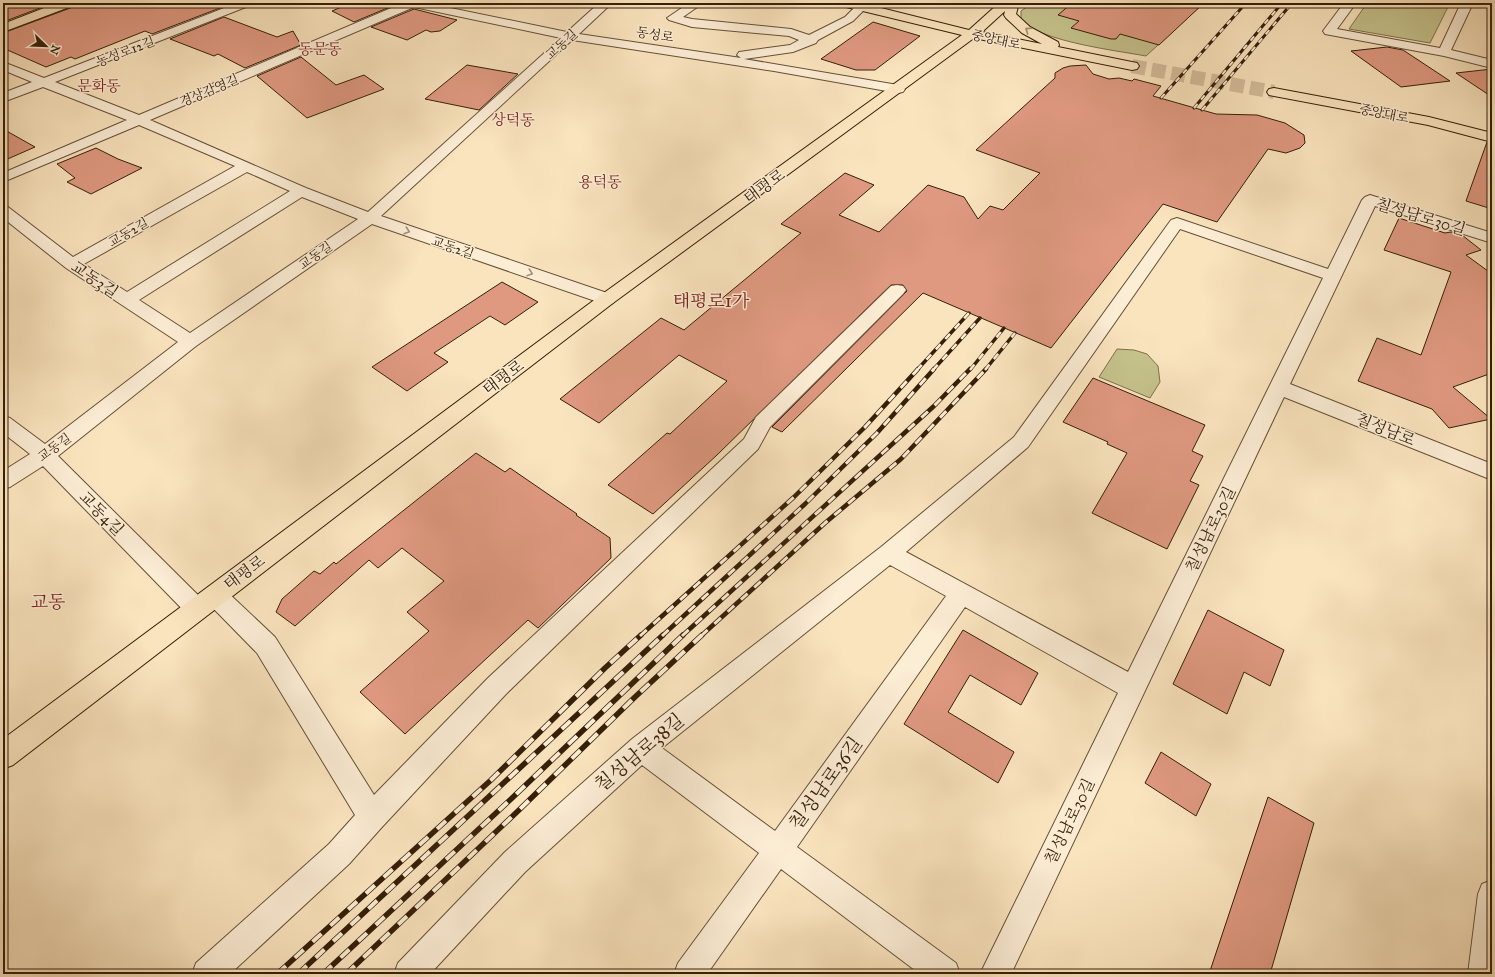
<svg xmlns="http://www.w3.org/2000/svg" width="1495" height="977" font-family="'IM FELL Great Primer','Noto Serif KR',serif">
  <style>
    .green { fill: #c5c28c; stroke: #7d704a }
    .building { fill: #df9981; stroke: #351f08 }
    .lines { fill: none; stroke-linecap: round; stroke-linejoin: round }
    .major-tunnel { stroke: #d3bd9a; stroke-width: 14; stroke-dasharray: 14 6; stroke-linecap: butt }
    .minor-casing { stroke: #665036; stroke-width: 2 }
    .major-casing { stroke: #351f08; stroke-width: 2 }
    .minor { fill: #fcedd5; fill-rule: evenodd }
    .major { fill: #fae4be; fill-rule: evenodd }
    .rail-far3-casing { stroke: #351f08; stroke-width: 3 }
    .rail-far2-casing { stroke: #351f08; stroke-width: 3.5 }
    .rail-far1-casing { stroke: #351f08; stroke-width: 4.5 }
    .rail-casing { stroke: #351f08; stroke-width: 5.5 }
    .rail-far3 { stroke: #fcedd5; stroke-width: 2; stroke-dasharray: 5.5; stroke-linecap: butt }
    .rail-far2 { stroke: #fcedd5; stroke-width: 2.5; stroke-dasharray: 7; stroke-linecap: butt }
    .rail-far1 { stroke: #fcedd5; stroke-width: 3; stroke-dasharray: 9; stroke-linecap: butt }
    .rail { stroke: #fcedd5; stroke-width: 4; stroke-dasharray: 12; stroke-linecap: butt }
    .oneway { stroke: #a18b6c }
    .oneway2 { stroke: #a29079 }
    .labels { text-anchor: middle; stroke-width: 3; stroke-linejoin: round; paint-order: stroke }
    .far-street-label { font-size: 13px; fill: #351f08; stroke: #fcedd5 }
    .far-quarter-label { font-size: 15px; fill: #7a1f14; stroke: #fcedd5 }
    .street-label { font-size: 16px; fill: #351f08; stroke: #fcedd5 }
    .quarter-label { font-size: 18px; fill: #7a1f14; stroke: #fcedd5 }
    .near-street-label { font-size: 19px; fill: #351f08; stroke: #fcedd5 }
  </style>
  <rect width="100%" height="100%" fill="#fae4be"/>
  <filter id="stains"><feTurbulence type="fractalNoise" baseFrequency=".005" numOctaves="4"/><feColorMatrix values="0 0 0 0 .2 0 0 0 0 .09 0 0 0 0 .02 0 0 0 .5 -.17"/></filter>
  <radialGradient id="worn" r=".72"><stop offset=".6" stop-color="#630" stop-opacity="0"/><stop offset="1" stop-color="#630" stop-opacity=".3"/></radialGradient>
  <!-- green -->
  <path class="green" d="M 1032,3 L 1204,3 L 1146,56 C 1113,50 1045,42 1021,21 L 1021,11 Z
    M 1367,3 L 1450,3 L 1430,43 L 1349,29 Z
    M 1117,349 L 1134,350 L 1147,354 L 1158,366 L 1160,382 L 1150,398 L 1099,377 Z"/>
  <!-- building -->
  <path class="building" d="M 3,3 L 53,3 L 3,22 Z
    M 75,3 L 233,3 L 152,34 L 145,31 L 75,59 L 71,57 L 46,67 L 3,48 L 3,33 L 73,7 Z
    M 351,3 L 390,3 L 397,4 L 354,22 L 332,11 Z
    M 1072,3 L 1204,3 L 1159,45 L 1120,34 L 1116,39 L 1111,39 L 1071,28 L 1079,21 L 1058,15 Z
    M 414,9 L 457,20 L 440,31 L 431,32 L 426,30 L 407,40 L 371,27 Z
    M 224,17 L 277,37 L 293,31 L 301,45 L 245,68 L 218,54 L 214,56 L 170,39 Z
    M 873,22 L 920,36 L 875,70 L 856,70 L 821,59 Z
    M 1387,47 L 1403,50 L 1450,81 L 1401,87 L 1351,51 Z
    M 301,57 L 336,85 L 364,75 L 384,89 L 307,118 L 257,76 Z
    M 467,65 L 518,74 L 479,110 L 425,99 Z
    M 1086,65 L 1093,74 L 1109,79 L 1119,78 L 1132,81 L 1134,79 L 1161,86 L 1153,96 L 1216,114 L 1257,115 L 1285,123 L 1304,135 L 1305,143 L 1300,148 L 1286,153 L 1268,149 L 1217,222 L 1163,204 L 1051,348 L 923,293 L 782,432 L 772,427 L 907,291 L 903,285 L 891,285 L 717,455 L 653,514 L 608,485 L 667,433 L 670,434 L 727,381 L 679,355 L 599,423 L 560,399 L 661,318 L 684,330 L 801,233 L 781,224 L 845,173 L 874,185 L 839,215 L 879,232 L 928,185 L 964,197 L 978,219 L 990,206 L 1003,210 L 1040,173 L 976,150 L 1055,78 L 1055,73 L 1063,68 L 1070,66 Z
    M 1492,69 L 1492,97 L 1456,73 Z
    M 3,129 L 35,147 L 3,161 Z
    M 1487,142 L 1492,143 L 1492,209 L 1466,201 Z
    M 96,148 L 118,159 L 142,168 L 91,194 L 67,182 L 75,178 L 57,164 Z
    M 1399,218 L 1445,233 L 1451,232 L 1462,235 L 1481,250 L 1466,255 L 1492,274 L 1492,362 L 1489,374 L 1453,387 L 1491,419 L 1449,428 L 1432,409 L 1358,381 L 1377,338 L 1421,355 L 1451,272 L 1384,250 Z
    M 502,282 L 538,302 L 505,325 L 490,316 L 434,353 L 448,362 L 407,391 L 372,367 Z
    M 1093,378 L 1205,425 L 1192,451 L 1203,456 L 1190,481 L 1199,485 L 1167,549 L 1092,513 L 1127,453 L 1107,444 L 1108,442 L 1063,422 Z
    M 476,453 L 505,472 L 510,468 L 577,514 L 576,515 L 610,538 L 611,558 L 538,628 L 528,620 L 405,734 L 360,692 L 429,631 L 407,612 L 444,581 L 402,548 L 378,568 L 369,560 L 295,626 L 276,612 L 282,599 L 314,571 L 320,574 L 334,562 L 336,564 Z
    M 1208,610 L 1284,650 L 1270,686 L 1244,672 L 1227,714 L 1173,684 Z
    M 963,630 L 1038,673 L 1021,705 L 970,675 L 948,712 L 1014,752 L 998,783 L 904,724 Z
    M 1161,752 L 1211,784 L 1196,816 L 1145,783 Z
    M 1268,797 L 1314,823 L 1270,974 L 1209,974 Z"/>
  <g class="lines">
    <!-- major-tunnel -->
    <path class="major-tunnel" d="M 1132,66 L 1274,92"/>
    <defs>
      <path id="minor" d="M 237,3 L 253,3 L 251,5 L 55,82 L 139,115 L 403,3 L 426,3 L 567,32 L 599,3 L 612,3 L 579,34 L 741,58 L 737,55 L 739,52 L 790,45 L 799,40 L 789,36 L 692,27 L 669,20 L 667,18 L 689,3 L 703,3 L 683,17 L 692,19 L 791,29 L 809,35 L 845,17 L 859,3 L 871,3 L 853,21 L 818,40 L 816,43 L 793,52 L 744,59 L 898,85 L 903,86 L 905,89 L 903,92 L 898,93 L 774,71 L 572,40 L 381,216 L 613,295 L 616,299 L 613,303 L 607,305 L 601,303 L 372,224 L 196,346 L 58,456 L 204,601 L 208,608 L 204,615 L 196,618 L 188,615 L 43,466 L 10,487 L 3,489 L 3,471 L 30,454 L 3,433 L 3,416 L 10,418 L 45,444 L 178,342 L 66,268 L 3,218 L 3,205 L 8,207 L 73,257 L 235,166 L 139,125 L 3,182 L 3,173 L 127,120 L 43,87 L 3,102 L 3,93 L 32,82 L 3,70 L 3,62 L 44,78 ZM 414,7 L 561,38 L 368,212 L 306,188 L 150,120 ZM 247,172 L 290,191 L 127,292 L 84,264 ZM 302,197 L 358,219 L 190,333 L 139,300 Z
        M 1344,3 L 1356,3 L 1337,29 L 1440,48 L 1461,3 L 1473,3 L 1451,50 L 1492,60 L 1492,68 L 1444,56 L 1325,34 L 1323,31 Z
        M 1370,195 L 1492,233 L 1492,243 L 1375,206 L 1290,384 L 1492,464 L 1492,480 L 1284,397 L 1011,974 L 980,974 L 1118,693 L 965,607 L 797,847 L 956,963 L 960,974 L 920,974 L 781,869 L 707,974 L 674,974 L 678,963 L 759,853 L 642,765 L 525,872 L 430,974 L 394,974 L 398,963 L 505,852 L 632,739 L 881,547 L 1014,437 L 1171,220 L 1177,218 L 1183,220 L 1328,269 L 1362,200 L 1365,197 ZM 1180,229 L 1323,278 L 1128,672 L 906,552 L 1028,447 ZM 890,565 L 946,596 L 775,831 L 662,748 Z
        M 897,285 L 903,286 L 906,290 L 903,294 L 770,427 L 758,449 L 506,694 L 382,827 L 349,864 L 230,974 L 192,974 L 196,963 L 329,844 L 355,815 L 257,653 L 207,602 L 203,595 L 207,588 L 215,585 L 223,588 L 275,637 L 374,795 L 488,678 L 744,439 L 756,417 L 891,286 Z
        M 1492,880 L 1492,974 L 1468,974 L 1478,894 L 1482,884 Z"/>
      <path id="major" d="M 57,3 L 74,3 L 72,6 L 3,32 L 3,24 Z
        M 840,3 L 861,3 L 969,30 L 999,3 L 1019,3 L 1016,14 L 1030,27 L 1058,42 L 1059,45 L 1058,47 L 1132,62 L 1137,63 L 1139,66 L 1137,69 L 1132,70 L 974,38 L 613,303 L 13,765 L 3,769 L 3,739 L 601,295 L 962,35 L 842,6 ZM 1005,11 L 1004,15 L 1006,18 L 1022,33 L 1042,44 L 982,32 Z
        M 1274,88 L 1429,117 L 1492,133 L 1492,142 L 1428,125 L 1269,95 L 1267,92 L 1269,89 Z"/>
    </defs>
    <!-- minor casing -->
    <use href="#minor" class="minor-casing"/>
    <!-- major casing -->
    <use href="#major" class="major-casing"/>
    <!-- minor -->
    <use href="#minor" class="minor"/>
    <!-- major -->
    <use href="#major" class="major"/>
    <defs>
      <path id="rail-far3" d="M 1161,98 L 1246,3
        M 1194,108 L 1282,3
        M 1202,110 L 1292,3"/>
      <path id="rail-far2" d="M 917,370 L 969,313
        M 933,370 L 980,318
        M 970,370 L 1004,328
        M 985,370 L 1015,333"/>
      <path id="rail-far1" d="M 640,636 L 794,497 L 865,427 L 918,369
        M 662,636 L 805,504 L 877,433 L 934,369
        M 682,636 L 934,406 L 970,369
        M 701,636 L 825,523 L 901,459 L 986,369"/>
      <path id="rail" d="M 277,974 L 491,780 L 605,668 L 641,635
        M 298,974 L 663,635
        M 323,974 L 510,800 L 683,635
        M 346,974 L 519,810 L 635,697 L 702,635"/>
    </defs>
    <!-- rail-far3 casing -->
    <use href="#rail-far3" class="rail-far3-casing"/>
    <!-- rail-far2 casing -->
    <use href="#rail-far2" class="rail-far2-casing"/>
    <!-- rail-far1 casing -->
    <use href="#rail-far1" class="rail-far1-casing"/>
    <!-- rail casing -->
    <use href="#rail" class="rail-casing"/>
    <!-- rail-far3 -->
    <use href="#rail-far3" class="rail-far3"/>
    <!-- rail-far2 -->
    <use href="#rail-far2" class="rail-far2"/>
    <!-- rail-far1 -->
    <use href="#rail-far1" class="rail-far1"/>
    <!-- rail -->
    <use href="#rail" class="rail"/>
  </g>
  <!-- one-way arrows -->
  <defs><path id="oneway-chevron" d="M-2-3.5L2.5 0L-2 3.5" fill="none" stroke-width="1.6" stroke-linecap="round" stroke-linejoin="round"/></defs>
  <use class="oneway" href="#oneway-chevron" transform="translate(1028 30) rotate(-146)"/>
  <g class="oneway2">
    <use href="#oneway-chevron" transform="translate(407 231) rotate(19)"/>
    <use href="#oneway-chevron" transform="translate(530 273) rotate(19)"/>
  </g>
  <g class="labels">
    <!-- far-street labels -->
    <g class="far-street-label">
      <text transform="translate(655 34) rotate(9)" y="5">동성로</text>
      <text transform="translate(996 39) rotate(12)" y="5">중앙대로</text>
      <text transform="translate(561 44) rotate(-42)" y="5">교동길</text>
      <text transform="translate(125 51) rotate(-21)" y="5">동성로12길</text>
      <text transform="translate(209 90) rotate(-23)" y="5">경상감영길</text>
      <text transform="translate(1384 113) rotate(11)" y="5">중앙대로</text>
      <text transform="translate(128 232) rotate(-30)" y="5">교동2길</text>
      <text transform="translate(453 247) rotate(19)" y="5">교동2길</text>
      <text transform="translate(315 255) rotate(-35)" y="5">교동길</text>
      <text transform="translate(54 447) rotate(-36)" y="5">교동길</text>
    </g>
    <!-- far-quarter labels -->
    <g class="far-quarter-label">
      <text x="320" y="54">동문동</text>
      <text x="99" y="91">문화동</text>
      <text x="513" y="125">상덕동</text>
      <text x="600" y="187">용덕동</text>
    </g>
    <!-- street labels -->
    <g class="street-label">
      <text transform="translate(764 186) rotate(-36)" y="6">태평로</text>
      <text transform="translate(1421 216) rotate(17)" y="6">칠성남로30길</text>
      <text transform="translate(95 279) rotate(34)" y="6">교동3길</text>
      <text transform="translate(503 377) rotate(-37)" y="6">태평로</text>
      <text transform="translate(1386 429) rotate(22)" y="6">칠성남로</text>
      <text transform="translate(102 513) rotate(45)" y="6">교동4길</text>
      <text transform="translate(1210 529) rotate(-64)" y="6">칠성남로30길</text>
      <text transform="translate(244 572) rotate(-37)" y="6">태평로</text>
      <text transform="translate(1069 821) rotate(-64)" y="6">칠성남로30길</text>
    </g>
    <!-- quarter labels -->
    <g class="quarter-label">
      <text x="711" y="307">태평로1가</text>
      <text x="48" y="608">교동</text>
    </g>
    <!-- near-street labels -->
    <g class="near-street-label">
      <text transform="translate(639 752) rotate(-40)" y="7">칠성남로38길</text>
      <text transform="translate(825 783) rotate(-54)" y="7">칠성남로36길</text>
    </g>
  </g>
  <!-- margin -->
  <rect width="1495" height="977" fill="none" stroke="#fae4be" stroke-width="16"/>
  <rect x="4" y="4" width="1487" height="969" fill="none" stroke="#351f08" stroke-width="2"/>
  <rect x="8" y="8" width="1479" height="961" fill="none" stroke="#351f08"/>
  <!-- north arrow -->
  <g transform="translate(46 46) rotate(113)" stroke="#fcedd5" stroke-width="3" paint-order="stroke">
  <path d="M0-3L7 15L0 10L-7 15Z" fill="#351f08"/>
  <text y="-6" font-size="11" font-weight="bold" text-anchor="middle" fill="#351f08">N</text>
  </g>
  <rect width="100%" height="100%" filter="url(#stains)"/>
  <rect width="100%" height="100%" fill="url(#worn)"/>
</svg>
